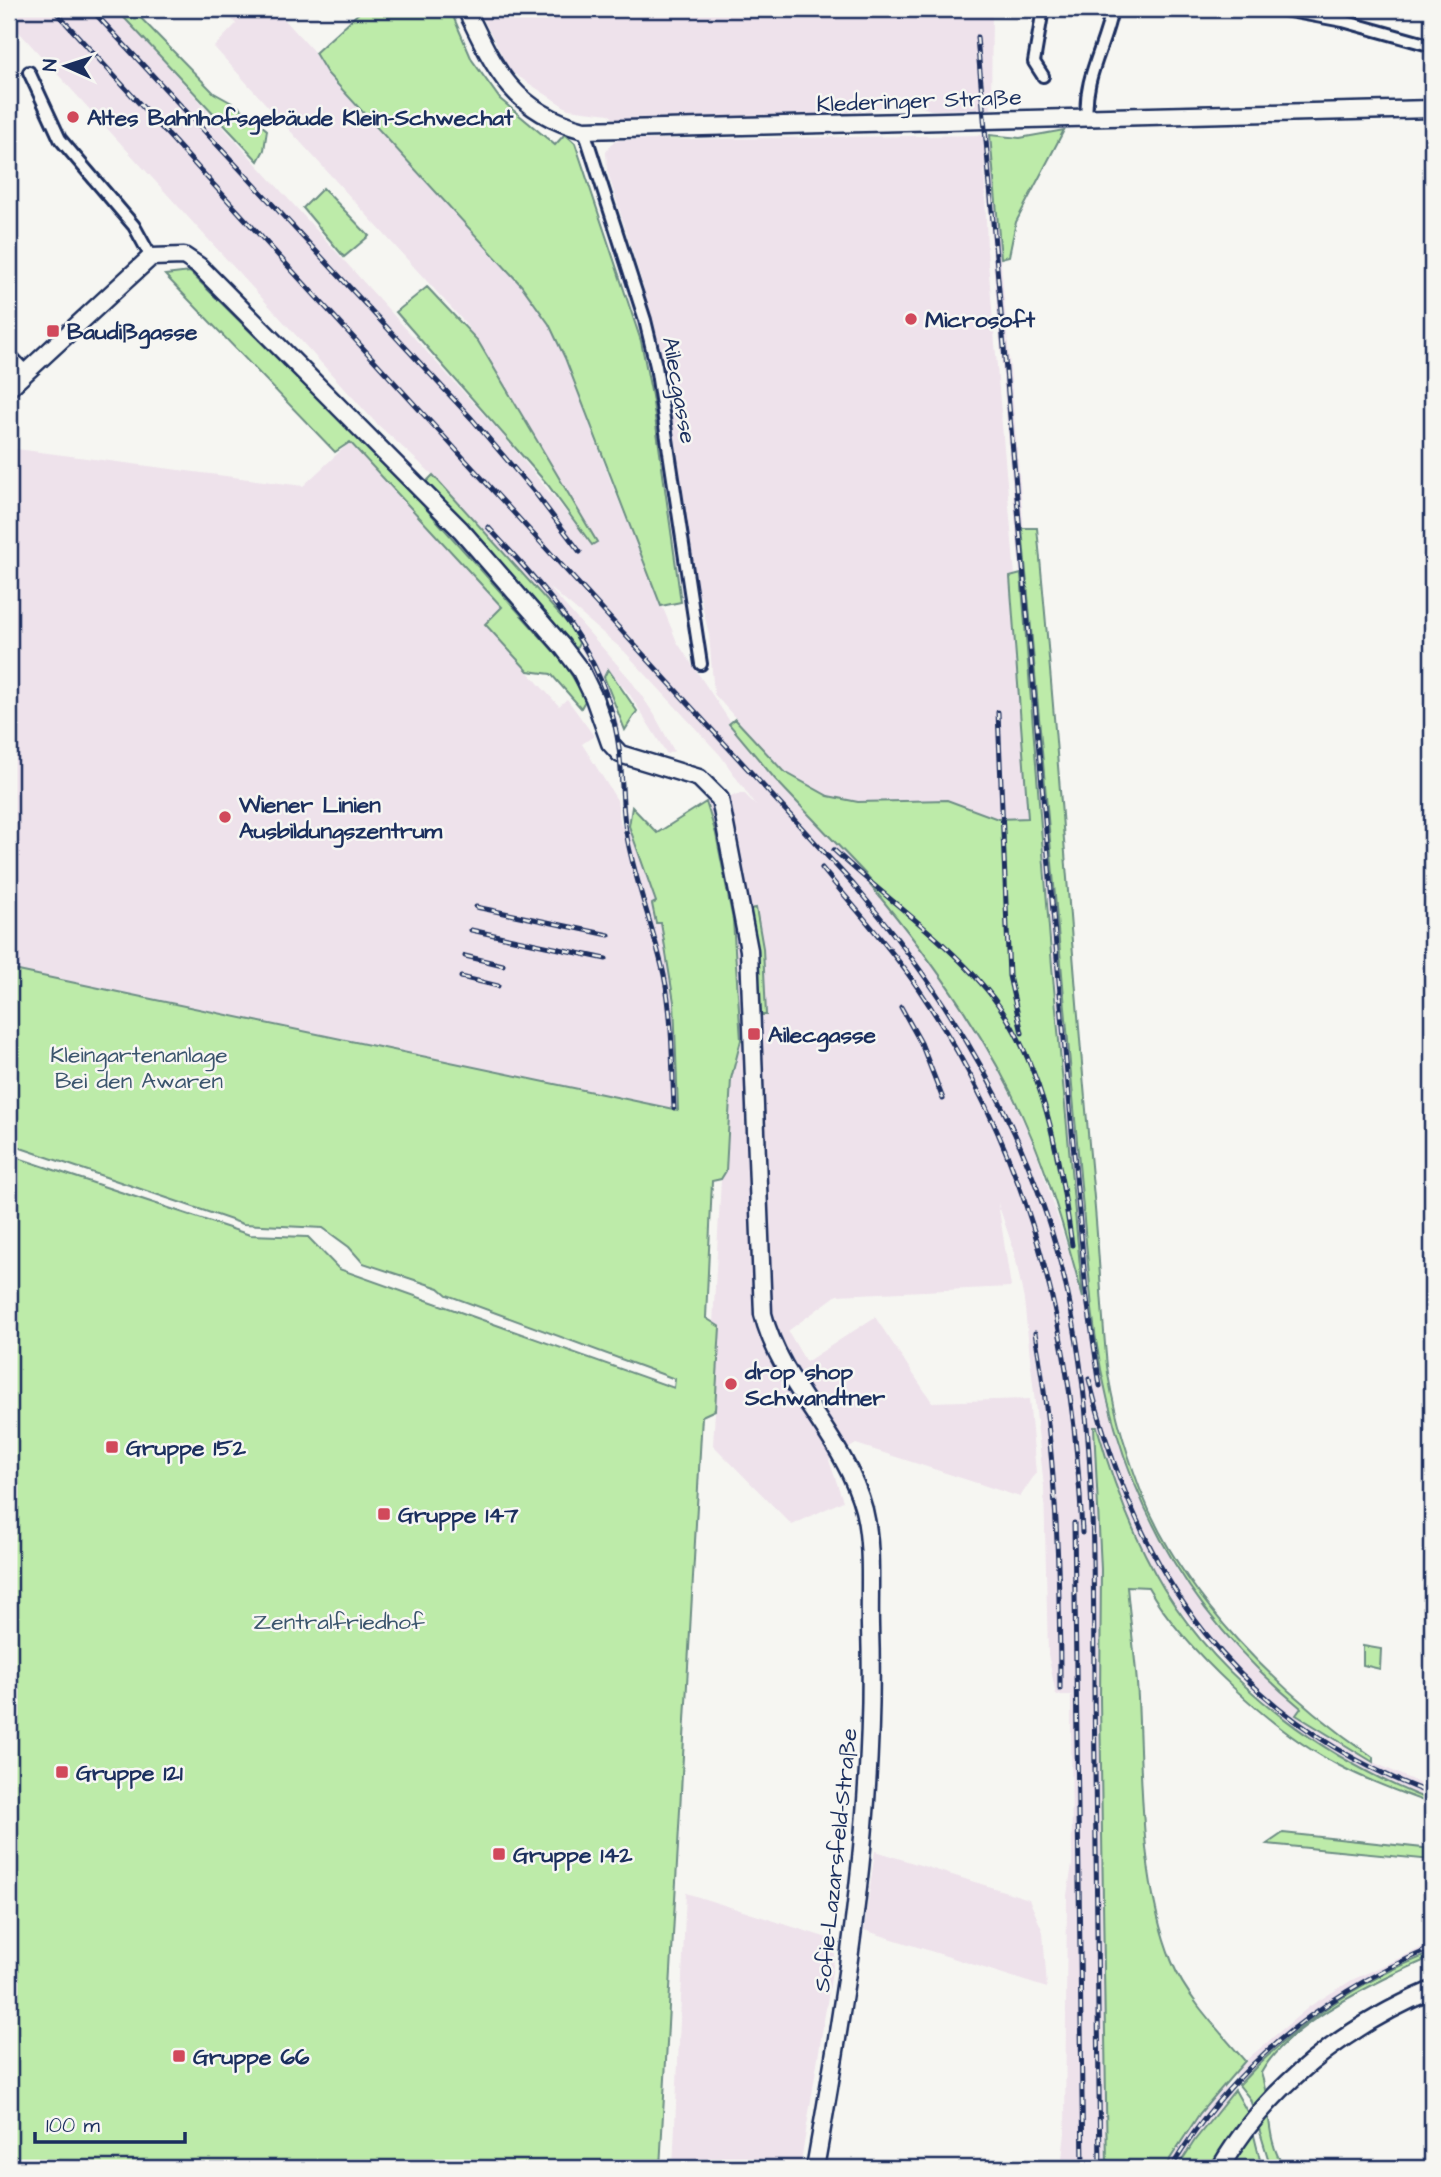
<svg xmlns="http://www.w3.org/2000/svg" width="1441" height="2177" font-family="'Architects Daughter',sans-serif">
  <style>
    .built { fill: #eee2eb }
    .green { fill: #bdeba9; stroke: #6c8d84; stroke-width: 2 }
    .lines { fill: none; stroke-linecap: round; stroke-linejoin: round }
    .street-casing { stroke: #1b2f5e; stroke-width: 16 }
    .secondary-casing { stroke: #1b2f5e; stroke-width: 21 }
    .street { stroke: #f6f6f2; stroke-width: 10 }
    .secondary { stroke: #f6f6f2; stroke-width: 16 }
    .rail-casing { stroke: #1b2f5e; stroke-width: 5 }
    .rail { stroke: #f6f6f2; stroke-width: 2.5; stroke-dasharray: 8; stroke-linecap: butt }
    .poi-dot { fill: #d1495b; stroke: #f6f6f2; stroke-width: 2.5 }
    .labels { text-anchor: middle; stroke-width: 5; stroke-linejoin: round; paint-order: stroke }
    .street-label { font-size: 23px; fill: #1b2f5e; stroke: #f6f6f2 }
    .poi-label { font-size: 23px; font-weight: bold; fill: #1b2f5e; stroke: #f6f6f2; text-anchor: start }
    .park-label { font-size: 23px; fill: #3b556d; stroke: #f6f6f2 }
  </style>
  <rect width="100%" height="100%" fill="#f6f6f2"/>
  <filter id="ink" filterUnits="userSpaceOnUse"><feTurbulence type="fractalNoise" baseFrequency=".0143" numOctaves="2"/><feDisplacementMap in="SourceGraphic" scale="14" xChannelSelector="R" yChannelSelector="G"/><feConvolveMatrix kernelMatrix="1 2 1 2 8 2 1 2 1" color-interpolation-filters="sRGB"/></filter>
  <g filter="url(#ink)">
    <!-- built -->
    <path class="built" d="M 9,9 L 116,9 L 505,438 L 593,545 L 465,323 L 214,47 L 236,24 L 223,9 L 275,9 L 315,53 L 327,73 L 521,285 L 549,324 L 565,358 L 611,482 L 677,642 L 749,750 L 873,882 L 949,986 L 999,1070 L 1034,1144 L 1082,1293 L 984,157 L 987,250 L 1015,576 L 1010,578 L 1028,818 L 998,819 L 947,800 L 858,802 L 828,796 L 783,771 L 714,694 L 709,635 L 700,596 L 695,595 L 643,286 L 607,170 L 606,152 L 612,143 L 619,140 L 990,135 L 1086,1252 L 1102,1371 L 1126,1459 L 1149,1519 L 1178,1572 L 1218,1627 L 1247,1660 L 1301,1708 L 1296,1715 L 1373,1762 L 1432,1789 L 1432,1801 L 1367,1773 L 1336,1755 L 1275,1711 L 1227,1665 L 1172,1601 L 1150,1564 L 1120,1497 L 1097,1427 L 1094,1427 L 1101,1569 L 1100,1699 L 1107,2168 L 1061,2168 L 1065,2133 L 1067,1895 L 1072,1865 L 1071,1695 L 1056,1695 L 1048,1654 L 1044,1487 L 1024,1300 L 1014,1251 L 998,1203 L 1011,1287 L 837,1295 L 788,1331 L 806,1362 L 875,1317 L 932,1402 L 1029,1399 L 1036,1473 L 1020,1497 L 856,1444 L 829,1460 L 843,1501 L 792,1525 L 713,1445 L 720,1328 L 713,1323 L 721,1179 L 726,1171 L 731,1079 L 741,1040 L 716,834 L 706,802 L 739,794 L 745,794 L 756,806 L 721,756 L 624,651 L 548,586 L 630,679 L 654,714 L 674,751 L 667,754 L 630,695 L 608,670 L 604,677 L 619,727 L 611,728 L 592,670 L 569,625 L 433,475 L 376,423 L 9,21 Z
      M 478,9 L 992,9 L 991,109 L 931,110 L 922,107 L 916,96 L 888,96 L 884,106 L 868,111 L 780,117 L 616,121 L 609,114 L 568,109 L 510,71 Z
      M 350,442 L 502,608 L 485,625 L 559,706 L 567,699 L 594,736 L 582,744 L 617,800 L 621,826 L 629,826 L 656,903 L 656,923 L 661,922 L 674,1002 L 679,1110 L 9,969 L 9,448 L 303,486 Z
      M 875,1851 L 1029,1899 L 1043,1932 L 1047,1988 L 864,1930 Z
      M 686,1893 L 837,1941 L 800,2168 L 673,2168 Z
      M 1432,1943 L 1432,1953 L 1415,1959 L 1318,2014 L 1279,2045 L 1241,2082 L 1234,2075 L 1245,2061 L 1310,2006 L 1352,1980 Z
      M 1224,2086 L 1232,2093 L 1195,2140 L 1177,2168 L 1164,2168 L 1200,2113 Z"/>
    <!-- green -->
    <path class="green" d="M 116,9 L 132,9 L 214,93 L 239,107 L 267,130 L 264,150 L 258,161 Z
      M 363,9 L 450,9 L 472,60 L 500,99 L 555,145 L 565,134 L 575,143 L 641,341 L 652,396 L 681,602 L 661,606 L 565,358 L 549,324 L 521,285 L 327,73 L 315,53 Z
      M 1064,130 L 1016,222 L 1009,256 L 1001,258 L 990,135 L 1020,138 Z
      M 323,188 L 369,236 L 344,257 L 303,208 Z
      M 190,272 L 404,484 L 564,663 L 586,699 L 581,708 L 551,674 L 528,671 L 485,624 L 502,607 L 350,442 L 335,452 L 165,275 Z
      M 427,287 L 478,341 L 597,542 L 592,545 L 548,485 L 396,312 Z
      M 433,475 L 569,625 L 579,643 L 576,650 L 426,482 Z
      M 1022,528 L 1037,528 C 1059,748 1072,967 1093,1187 C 1099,1246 1101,1307 1107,1366 C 1112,1406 1126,1451 1140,1489 C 1182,1597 1279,1693 1373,1757 L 1373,1762 L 1296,1715 L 1301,1708 C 1176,1605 1109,1469 1092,1309 Z
      M 1021,574 L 1052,966 L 1083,1298 C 1069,1247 1055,1195 1035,1145 C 996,1049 936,964 870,885 L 872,881 L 775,779 L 729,724 L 735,719 L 783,771 L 828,796 L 858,802 L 947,800 L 998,819 L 1028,818 L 1010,577 Z
      M 608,669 L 637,711 L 625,730 L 604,677 Z
      M 706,802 L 716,834 L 733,920 L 741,1040 L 731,1079 L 726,1171 L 721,1179 L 712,1181 L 706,1318 L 720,1327 L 715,1410 L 702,1416 L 660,2168 L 9,2168 L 9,1155 L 250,1235 L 308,1237 L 339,1269 L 674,1388 L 675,1379 L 447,1295 L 439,1288 L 363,1263 L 349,1247 L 323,1228 L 243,1224 L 9,1144 L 9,969 L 678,1110 L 674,1002 L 661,923 L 656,923 L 652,904 L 656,902 L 629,826 L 632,807 L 657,833 Z
      M 756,908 L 763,948 L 766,1015 L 761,1015 L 751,940 L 754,936 L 750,909 Z
      M 1094,1427 L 1097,1427 C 1113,1483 1134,1539 1164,1589 C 1224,1686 1327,1761 1432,1801 L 1432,1804 C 1401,1793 1368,1781 1338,1765 C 1276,1734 1182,1647 1148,1587 L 1127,1586 C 1130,1623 1136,1660 1138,1698 C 1142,1781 1140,1884 1172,1962 C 1186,1997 1221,2033 1245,2061 L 1200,2113 L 1164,2168 L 1107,2168 L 1100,1699 L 1101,1569 Z
      M 1363,1646 L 1381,1649 L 1380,1669 L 1363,1665 Z
      M 1283,1833 L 1432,1849 L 1432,1860 L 1267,1844 Z
      M 1432,1953 L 1432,1957 C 1381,1979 1288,2023 1261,2073 C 1272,2105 1264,2140 1285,2168 L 1271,2168 L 1250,2099 L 1239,2085 C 1291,2027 1359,1980 1432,1953 Z
      M 1235,2090 L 1249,2115 L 1261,2164 L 1258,2168 L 1177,2168 L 1195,2140 Z"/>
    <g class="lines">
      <defs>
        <path id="street" d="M 1043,9 L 1034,62 L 1043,76
          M 1278,9 L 1343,21 L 1429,45
          M 29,72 L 60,139 L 134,226 L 151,257
          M 1087,118 C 1083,78 1105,47 1112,9
          M 584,130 L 645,320 L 656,366 L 701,664
          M 9,354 L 26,372"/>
        <path id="secondary" d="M 466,9 C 495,70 514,112 584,130 L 1432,109
          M 9,388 L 151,257 L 184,256 L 199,266 L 461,530 L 562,646 L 581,671 L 594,698 L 610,743 L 620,754 L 699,778 L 720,799 L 749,950 L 763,1314 C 781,1386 845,1437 864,1510 C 873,1546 869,1589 870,1626 C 876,1809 847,1989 815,2168
          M 1220,2168 C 1268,2086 1345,2027 1432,1990"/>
      </defs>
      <!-- street casing -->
      <use href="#street" class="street-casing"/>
      <!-- secondary casing -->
      <use href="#secondary" class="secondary-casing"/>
      <!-- street -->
      <use href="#street" class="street"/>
      <!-- secondary -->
      <use href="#secondary" class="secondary"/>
      <defs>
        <path id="rail" d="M 53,9 L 853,884 C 937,983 1005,1090 1046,1214 C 1097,1366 1093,1531 1094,1689 C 1096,1849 1098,2009 1100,2168
          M 91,9 L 472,419 L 536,494 L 580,552
          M 977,37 L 1086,1292 L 1100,1386
          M 488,527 C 546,590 602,649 617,736 C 624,771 620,807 628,842 C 637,887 654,930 664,975 C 673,1018 672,1064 674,1108
          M 998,712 L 1009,976 L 1022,1033
          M 834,850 C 884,897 943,937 987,990 C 1044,1059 1060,1160 1072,1245
          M 822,868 C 854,908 890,946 918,988 C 1031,1155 1074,1334 1082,1533
          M 476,907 L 609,935
          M 471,930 L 606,959
          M 465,956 L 503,965
          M 461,977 L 498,986
          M 901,1007 L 921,1043 L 943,1099
          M 1035,1333 C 1056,1451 1060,1570 1060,1689
          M 1089,1379 C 1138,1577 1236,1721 1432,1794
          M 1074,1523 L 1083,2168
          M 1171,2168 C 1232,2066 1323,1994 1432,1948"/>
      </defs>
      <!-- rail casing -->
      <use href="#rail" class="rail-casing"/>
      <!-- rail -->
      <use href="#rail" class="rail"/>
    </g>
  </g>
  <!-- markers -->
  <g class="poi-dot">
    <circle cx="73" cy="117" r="7"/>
    <circle cx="911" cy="319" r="7"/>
    <rect x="46" y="324" width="14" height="14" rx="3.5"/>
    <circle cx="225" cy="817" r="7"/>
    <rect x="747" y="1027" width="14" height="14" rx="3.5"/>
    <circle cx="731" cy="1384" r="7"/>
    <rect x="105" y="1440" width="14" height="14" rx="3.5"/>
    <rect x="377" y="1507" width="14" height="14" rx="3.5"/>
    <rect x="55" y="1765" width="14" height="14" rx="3.5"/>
    <rect x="492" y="1847" width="14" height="14" rx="3.5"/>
    <rect x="172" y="2049" width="14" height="14" rx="3.5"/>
  </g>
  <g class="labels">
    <!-- street labels -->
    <g class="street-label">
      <text transform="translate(919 100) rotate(-2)" y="8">Klederinger Straße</text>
      <text transform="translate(680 390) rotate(80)" y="8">Ailecgasse</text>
      <text transform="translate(835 1860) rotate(-84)" y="8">Sofie-Lazarsfeld-Straße</text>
    </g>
    <!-- poi labels -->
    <g class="poi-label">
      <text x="87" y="125">Altes Bahnhofsgebäude Klein-Schwechat</text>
      <text x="925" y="327">Microsoft</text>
      <text x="67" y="339">Baudißgasse</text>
      <text x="239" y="812">Wiener Linien<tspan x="239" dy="26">Ausbildungszentrum</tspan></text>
      <text x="768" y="1042">Ailecgasse</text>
      <text x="745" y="1379">drop shop<tspan x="745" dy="26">Schwandtner</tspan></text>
      <text x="126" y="1455">Gruppe 152</text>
      <text x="398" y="1522">Gruppe 147</text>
      <text x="76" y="1780">Gruppe 121</text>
      <text x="513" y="1862">Gruppe 142</text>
      <text x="193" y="2064">Gruppe 66</text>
    </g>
    <!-- park labels -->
    <g class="park-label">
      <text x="139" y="1062">Kleingartenanlage<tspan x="139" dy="26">Bei den Awaren</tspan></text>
      <text x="339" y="1629">Zentralfriedhof</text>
    </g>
  </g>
  <!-- margin -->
  <rect width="1441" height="2177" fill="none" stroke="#f6f6f2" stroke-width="35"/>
  <rect x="18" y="18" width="1406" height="2142" fill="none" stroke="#1b2f5e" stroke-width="2.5" filter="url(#ink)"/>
  <!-- north arrow -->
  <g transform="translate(66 66) rotate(273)" stroke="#f6f6f2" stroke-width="5" paint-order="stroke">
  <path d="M0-5L12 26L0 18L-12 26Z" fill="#1b2f5e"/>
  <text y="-10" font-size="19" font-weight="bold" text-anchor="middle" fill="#1b2f5e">N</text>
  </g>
  <!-- scale -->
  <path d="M35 2132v10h150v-10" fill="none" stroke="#1b2f5e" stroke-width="3.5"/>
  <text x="46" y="2132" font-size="21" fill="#1b2f5e" stroke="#f6f6f2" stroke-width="5" paint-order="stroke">100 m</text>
</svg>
